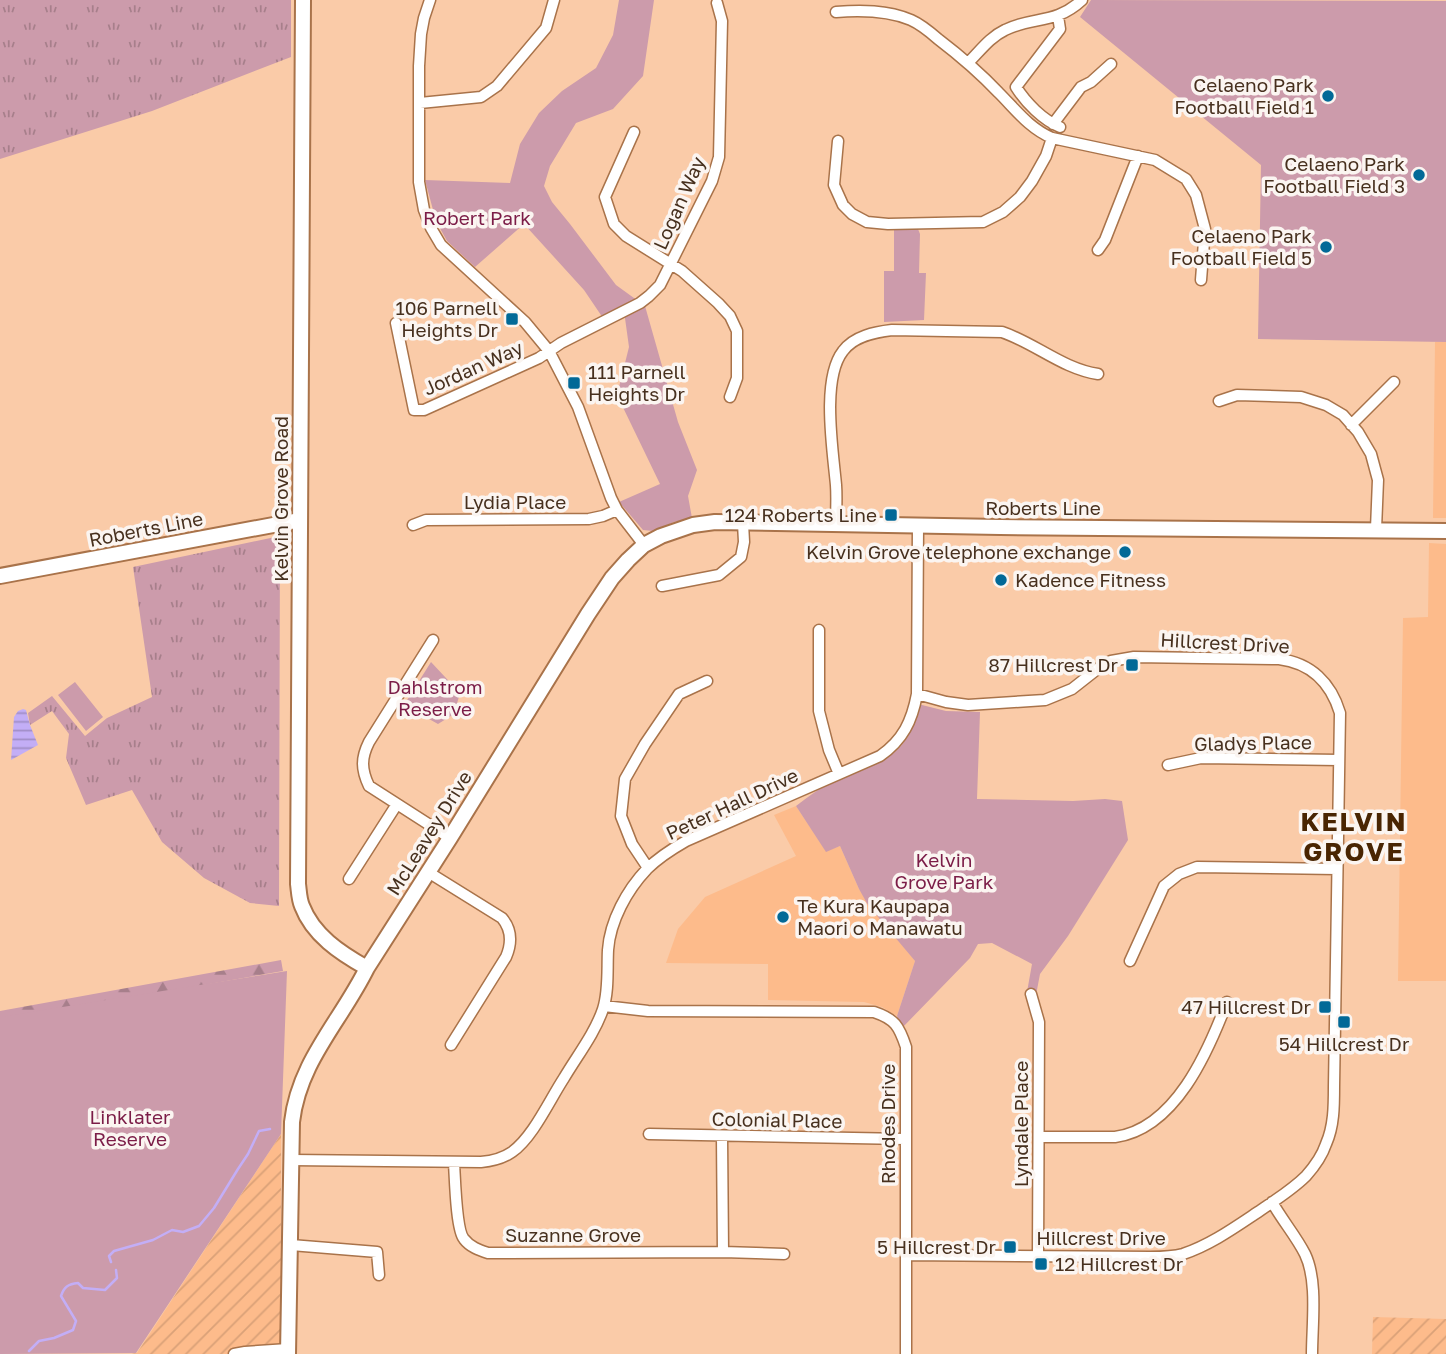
<svg xmlns="http://www.w3.org/2000/svg" width="1446" height="1354" font-family="'Golos Text',sans-serif">
  <style>
    .built { fill: #fdbb8b }
    .industrial { fill: url(#industrial-furrows) }
    .grass { fill: url(#grass-tufts) }
    .forest { fill: url(#forest-firs) }
    .park { fill: #cc9bab }
    .water { fill: url(#water-rules) }
    .lines { fill: none; stroke-linecap: round; stroke-linejoin: round }
    .stream { stroke: #c3aef6; stroke-width: 2.5 }
    .street-casing { stroke: #a9734a; stroke-width: 13 }
    .secondary-casing { stroke: #a9734a; stroke-width: 18 }
    .street { stroke: #fff; stroke-width: 10 }
    .secondary { stroke: #fff; stroke-width: 14 }
    .poi-dot { fill: #026997; stroke: #fbf5f1; stroke-width: 2.5 }
    .labels { text-anchor: middle; stroke-width: 7; stroke-linejoin: round; paint-order: stroke }
    .poi-label { font-size: 19px; fill: #47301e; stroke: #fbf5f1; text-anchor: end }
    .street-label { font-size: 19px; fill: #47301e; stroke: #fbf5f1 }
    .park-label { font-size: 19px; fill: #7b1c47; stroke: #fbf5f1 }
    .district-label { font-size: 26px; font-weight: bold; letter-spacing: 2px; fill: #492502; stroke: #fbf5f1 }
  </style>
  <defs>
    <pattern id="industrial-furrows" width="10" height="10" patternUnits="userSpaceOnUse" patternTransform="scale(1.75)"><rect width="10" height="10" fill="#fdbb8b"/><path d="M-1 1l2-2M0 10L10 0M9 11l2-2" fill="none" stroke="#daa178"/></pattern>
    <pattern id="grass-tufts" width="24" height="20" patternUnits="userSpaceOnUse" patternTransform="scale(1.75)"><rect width="24" height="20" fill="#cc9bab"/><path d="M3 7l-1-3M5 7V3M7 7l1-3M15 17l-1-3M17 17v-4M19 17l1-3" fill="none" stroke="#a77f8b"/></pattern>
    <pattern id="forest-firs" width="22" height="20" patternUnits="userSpaceOnUse" patternTransform="scale(1.75)"><rect width="22" height="20" fill="#cc9bab"/><path d="M5 1l3.5 6h-7zM16 11l3.5 6h-7z" fill="#a77f8b"/></pattern>
    <pattern id="water-rules" width="6" height="5" patternUnits="userSpaceOnUse" patternTransform="scale(1.75)"><rect width="6" height="5" fill="#c3aef6"/><path d="M0 2.5h6" fill="none" stroke="#a08ec7"/></pattern>
  </defs>
  <rect width="100%" height="100%" fill="#facba8"/>
  <!-- built -->
  <path class="built" d="M 1435,342 L 1446,342 L 1446,518 L 1433,518 Z
    M 1429,543 L 1446,544 L 1446,981 L 1398,981 L 1403,618 L 1428,617 Z
    M 796,806 L 826,851 L 840,846 L 859,889 L 915,961 L 897,1016 L 882,1007 L 864,1002 L 768,1000 L 768,964 L 666,963 L 678,929 L 705,897 L 796,856 L 774,815 Z"/>
  <!-- industrial -->
  <path class="industrial" d="M 281,1134 L 281,1354 L 131,1354 L 137,1353 Z
    M 1373,1317 L 1446,1319 L 1446,1354 L 1372,1354 Z"/>
  <!-- grass -->
  <path class="grass" d="M 0,0 L 291,0 L 291,57 L 152,111 L 0,159 Z
    M 280,536 L 279,906 L 250,903 L 204,878 L 162,842 L 132,790 L 86,805 L 66,758 L 69,734 L 52,711 L 30,725 L 28,713 L 52,696 L 85,736 L 107,718 L 152,697 L 133,567 Z"/>
  <!-- forest -->
  <path class="forest" d="M 281,960 L 283,971 L 0,1021 L 0,1011 Z"/>
  <!-- park -->
  <path class="park" d="M 619,0 L 654,0 L 643,76 L 613,109 L 576,123 L 550,166 L 544,186 L 552,202 L 570,224 L 616,285 L 645,306 L 678,422 L 697,470 L 688,496 L 692,518 L 674,522 L 653,531 L 643,530 L 619,502 L 660,484 L 617,395 L 629,347 L 624,311 L 605,321 L 584,290 L 524,224 L 475,267 L 447,241 L 436,221 L 425,180 L 510,183 L 520,144 L 539,113 L 562,91 L 596,68 L 613,35 Z
    M 1091,0 L 1446,1 L 1446,342 L 1258,339 L 1261,165 L 1080,17 Z
    M 894,224 L 916,224 L 920,234 L 919,273 L 926,273 L 924,320 L 884,322 L 884,271 L 894,271 Z
    M 431,662 L 460,693 L 454,714 L 438,724 L 404,705 Z
    M 75,682 L 103,717 L 86,731 L 58,695 Z
    M 918,704 L 946,711 L 980,712 L 977,799 L 1073,801 L 1105,799 L 1122,801 L 1128,840 L 1068,936 L 1040,974 L 1036,995 L 1027,992 L 1032,964 L 992,943 L 978,944 L 970,958 L 903,1027 L 897,1016 L 915,961 L 868,905 L 859,889 L 840,846 L 826,852 L 796,806 C 803,801 810,795 818,790 C 863,764 910,767 918,704 Z
    M 287,971 L 281,1134 L 136,1353 L 0,1354 L 0,1017 Z"/>
  <!-- water -->
  <path class="water" d="M 23,709 L 26,710 L 30,725 L 38,745 L 11,760 L 14,717 L 18,711 Z"/>
  <g class="lines">
    <!-- stream -->
    <path class="stream" d="M 111,1262 L 109,1256 L 114,1251 L 153,1240 L 172,1230 L 183,1232 L 199,1226 L 214,1208 L 238,1169 L 248,1154 L 259,1131 L 270,1129
      M 29,1351 L 39,1341 L 54,1338 L 73,1330 L 76,1321 L 61,1296 C 64,1287 68,1284 78,1283 L 83,1288 L 105,1290 L 117,1278 L 116,1270"/>
    <defs>
      <path id="street" d="M 430,0 L 424,18 L 421,34 L 419,66 L 419,182 L 424,210 L 431,228 L 441,245 L 525,322 L 549,351 L 578,407 L 611,498 L 617,510 L 644,545
        M 836,12 C 861,10 887,10 911,20 C 920,24 930,32 938,39 C 959,55 980,73 999,93 C 1016,110 1029,128 1052,138 L 1155,160 L 1186,179 L 1196,195 L 1205,229 L 1201,280
        M 1058,16 L 1060,29 L 1016,87 C 1026,103 1043,120 1060,127
        M 968,63 C 980,51 990,37 1005,30 C 1033,16 1055,25 1082,0
        M 420,103 L 481,97 L 497,86 L 546,28 L 554,0
        M 1053,124 L 1081,87 L 1091,82 L 1111,64
        M 634,132 L 605,197 L 614,224 L 626,236 L 682,271 L 718,303 L 730,316 L 737,331 L 737,378 L 730,397
        M 838,141 L 834,185 L 843,205 L 852,214 L 867,222 L 888,224 L 983,222 L 1003,212 L 1020,197 L 1032,181 L 1046,156 L 1052,138
        M 1098,250 L 1105,240 L 1138,156
        M 396,323 L 414,410 L 424,410 L 539,358 L 561,343 L 640,303 L 649,296 L 660,285 L 712,181 L 719,157 L 722,21 L 717,3
        M 1219,401 L 1237,395 L 1301,397 L 1326,405 L 1343,415 L 1358,432 L 1371,454 L 1378,480 L 1376,529
        M 1351,425 L 1394,382
        M 836,524 C 836,511 837,498 836,485 C 833,451 821,379 843,351 C 854,336 875,332 892,330 L 1002,332 C 1035,343 1063,369 1098,374
        M 413,525 L 426,520 L 589,519 L 603,516 L 617,510
        M 662,586 L 719,575 L 741,557 L 744,542 L 743,523
        M 819,630 L 819,711 L 829,750 L 839,774
        M 433,640 L 369,742 C 361,758 361,769 369,786 L 450,838
        M 1168,765 L 1201,758 L 1339,760
        M 648,868 L 632,844 L 621,816 L 625,779 L 645,744 L 679,694 L 707,681
        M 428,872 L 502,918 C 512,930 512,943 506,957 L 451,1045
        M 349,879 L 397,804
        M 1130,961 L 1164,886 L 1179,874 L 1197,867 L 1337,869
        M 1031,994 L 1039,1022 L 1038,1256
        M 604,1006 L 648,1011 L 874,1012 C 895,1019 899,1026 906,1047 L 906,1354
        M 649,1134 L 905,1139
        M 722,1137 L 723,1252
        M 1039,1137 C 1057,1137 1075,1137 1093,1137 C 1100,1137 1108,1137 1115,1137 C 1175,1129 1208,1052 1227,1002
        M 291,1160 L 481,1162 C 492,1161 502,1159 512,1152 C 533,1137 549,1101 564,1078 C 577,1056 595,1033 603,1009 C 609,991 607,969 608,950 C 610,921 627,890 647,869 C 658,858 672,849 686,841 L 880,756 C 903,740 912,721 917,694 L 918,526
        M 454,1163 C 455,1177 456,1230 464,1239 C 470,1247 479,1250 488,1253 L 723,1252 L 784,1254
        M 1272,1202 C 1282,1220 1296,1236 1305,1254 C 1318,1281 1312,1324 1312,1354
        M 291,1245 L 377,1252 L 379,1275
        M 906,1255 L 1150,1257 C 1161,1257 1172,1257 1183,1254 C 1210,1245 1234,1228 1258,1212 C 1274,1201 1292,1190 1306,1176 C 1314,1167 1322,1156 1326,1144 C 1334,1126 1334,1106 1334,1086 L 1340,713 C 1331,683 1311,663 1279,659 L 1134,657 L 1111,661 L 1100,667 L 1072,689 L 1045,700 L 968,705 L 946,702 L 917,694
        M 234,1354 L 245,1352 L 288,1349"/>
      <path id="secondary" d="M 303,0 L 298,884 C 299,891 299,899 302,906 C 313,935 340,953 367,968
        M 0,576 L 300,520
        M 288,1354 L 292,1122 C 299,1061 341,1021 367,968 L 450,838 L 588,614 L 612,578 L 628,560 L 644,545 L 661,536 L 693,525 L 715,522 L 1000,527 L 1446,531"/>
    </defs>
    <!-- street casing -->
    <use href="#street" class="street-casing"/>
    <!-- secondary casing -->
    <use href="#secondary" class="secondary-casing"/>
    <!-- street -->
    <use href="#street" class="street"/>
    <!-- secondary -->
    <use href="#secondary" class="secondary"/>
  </g>
  <!-- markers -->
  <g class="poi-dot">
    <circle cx="1328" cy="96" r="7"/>
    <circle cx="1419" cy="175" r="7"/>
    <circle cx="1326" cy="247" r="7"/>
    <rect x="505" y="312" width="14" height="14" rx="3.5"/>
    <rect x="567" y="376" width="14" height="14" rx="3.5"/>
    <rect x="884" y="508" width="14" height="14" rx="3.5"/>
    <circle cx="1125" cy="552" r="7"/>
    <circle cx="1001" cy="580" r="7"/>
    <rect x="1125" y="658" width="14" height="14" rx="3.5"/>
    <circle cx="783" cy="917" r="7"/>
    <rect x="1318" y="1000" width="14" height="14" rx="3.5"/>
    <rect x="1337" y="1015" width="14" height="14" rx="3.5"/>
    <rect x="1003" y="1240" width="14" height="14" rx="3.5"/>
    <rect x="1034" y="1257" width="14" height="14" rx="3.5"/>
  </g>
  <g class="labels">
    <!-- poi labels -->
    <g class="poi-label">
      <text x="1314" y="92">Celaeno Park<tspan x="1314" dy="22">Football Field 1</tspan></text>
      <text x="1405" y="171">Celaeno Park<tspan x="1405" dy="22">Football Field 3</tspan></text>
      <text x="1312" y="243">Celaeno Park<tspan x="1312" dy="22">Football Field 5</tspan></text>
      <text x="498" y="315">106 Parnell<tspan x="498" dy="22">Heights Dr</tspan></text>
      <text x="588" y="379" text-anchor="start">111 Parnell<tspan x="588" dy="22">Heights Dr</tspan></text>
      <text x="877" y="522">124 Roberts Line</text>
      <text x="1111" y="559">Kelvin Grove telephone exchange</text>
      <text x="1015" y="587" text-anchor="start">Kadence Fitness</text>
      <text x="1118" y="672">87 Hillcrest Dr</text>
      <text x="797" y="913" text-anchor="start">Te Kura Kaupapa<tspan x="797" dy="22">Maori o Manawatu</tspan></text>
      <text x="1311" y="1014">47 Hillcrest Dr</text>
      <text x="1344" y="1051" text-anchor="middle">54 Hillcrest Dr</text>
      <text x="996" y="1254">5 Hillcrest Dr</text>
      <text x="1055" y="1271" text-anchor="start">12 Hillcrest Dr</text>
    </g>
    <!-- street labels -->
    <g class="street-label">
      <text transform="translate(679 203) rotate(-66)" y="7">Logan Way</text>
      <text transform="translate(473 368) rotate(-24)" y="7">Jordan Way</text>
      <text transform="translate(281 499) rotate(-90)" y="7">Kelvin Grove Road</text>
      <text x="515" y="509">Lydia Place</text>
      <text x="1043" y="515">Roberts Line</text>
      <text transform="translate(146 529) rotate(-11)" y="7">Roberts Line</text>
      <text transform="translate(1225 643) rotate(3)" y="7">Hillcrest Drive</text>
      <text transform="translate(1253 743) rotate(-1)" y="7">Gladys Place</text>
      <text transform="translate(732 804) rotate(-25)" y="7">Peter Hall Drive</text>
      <text transform="translate(429 833) rotate(-58)" y="7">McLeavey Drive</text>
      <text transform="translate(777 1120) rotate(1)" y="7">Colonial Place</text>
      <text transform="translate(888 1124) rotate(-90)" y="7">Rhodes Drive</text>
      <text transform="translate(1021 1124) rotate(-90)" y="7">Lyndale Place</text>
      <text x="573" y="1242">Suzanne Grove</text>
      <text x="1101" y="1245">Hillcrest Drive</text>
    </g>
    <!-- park labels -->
    <g class="park-label">
      <text x="477" y="225">Robert Park</text>
      <text x="435" y="694">Dahlstrom<tspan x="435" dy="22">Reserve</tspan></text>
      <text x="944" y="867">Kelvin<tspan x="944" dy="22">Grove Park</tspan></text>
      <text x="130" y="1124">Linklater<tspan x="130" dy="22">Reserve</tspan></text>
    </g>
    <!-- district labels -->
    <g class="district-label">
      <text x="1354" y="831">KELVIN<tspan x="1354" dy="30">GROVE</tspan></text>
    </g>
  </g>
</svg>
